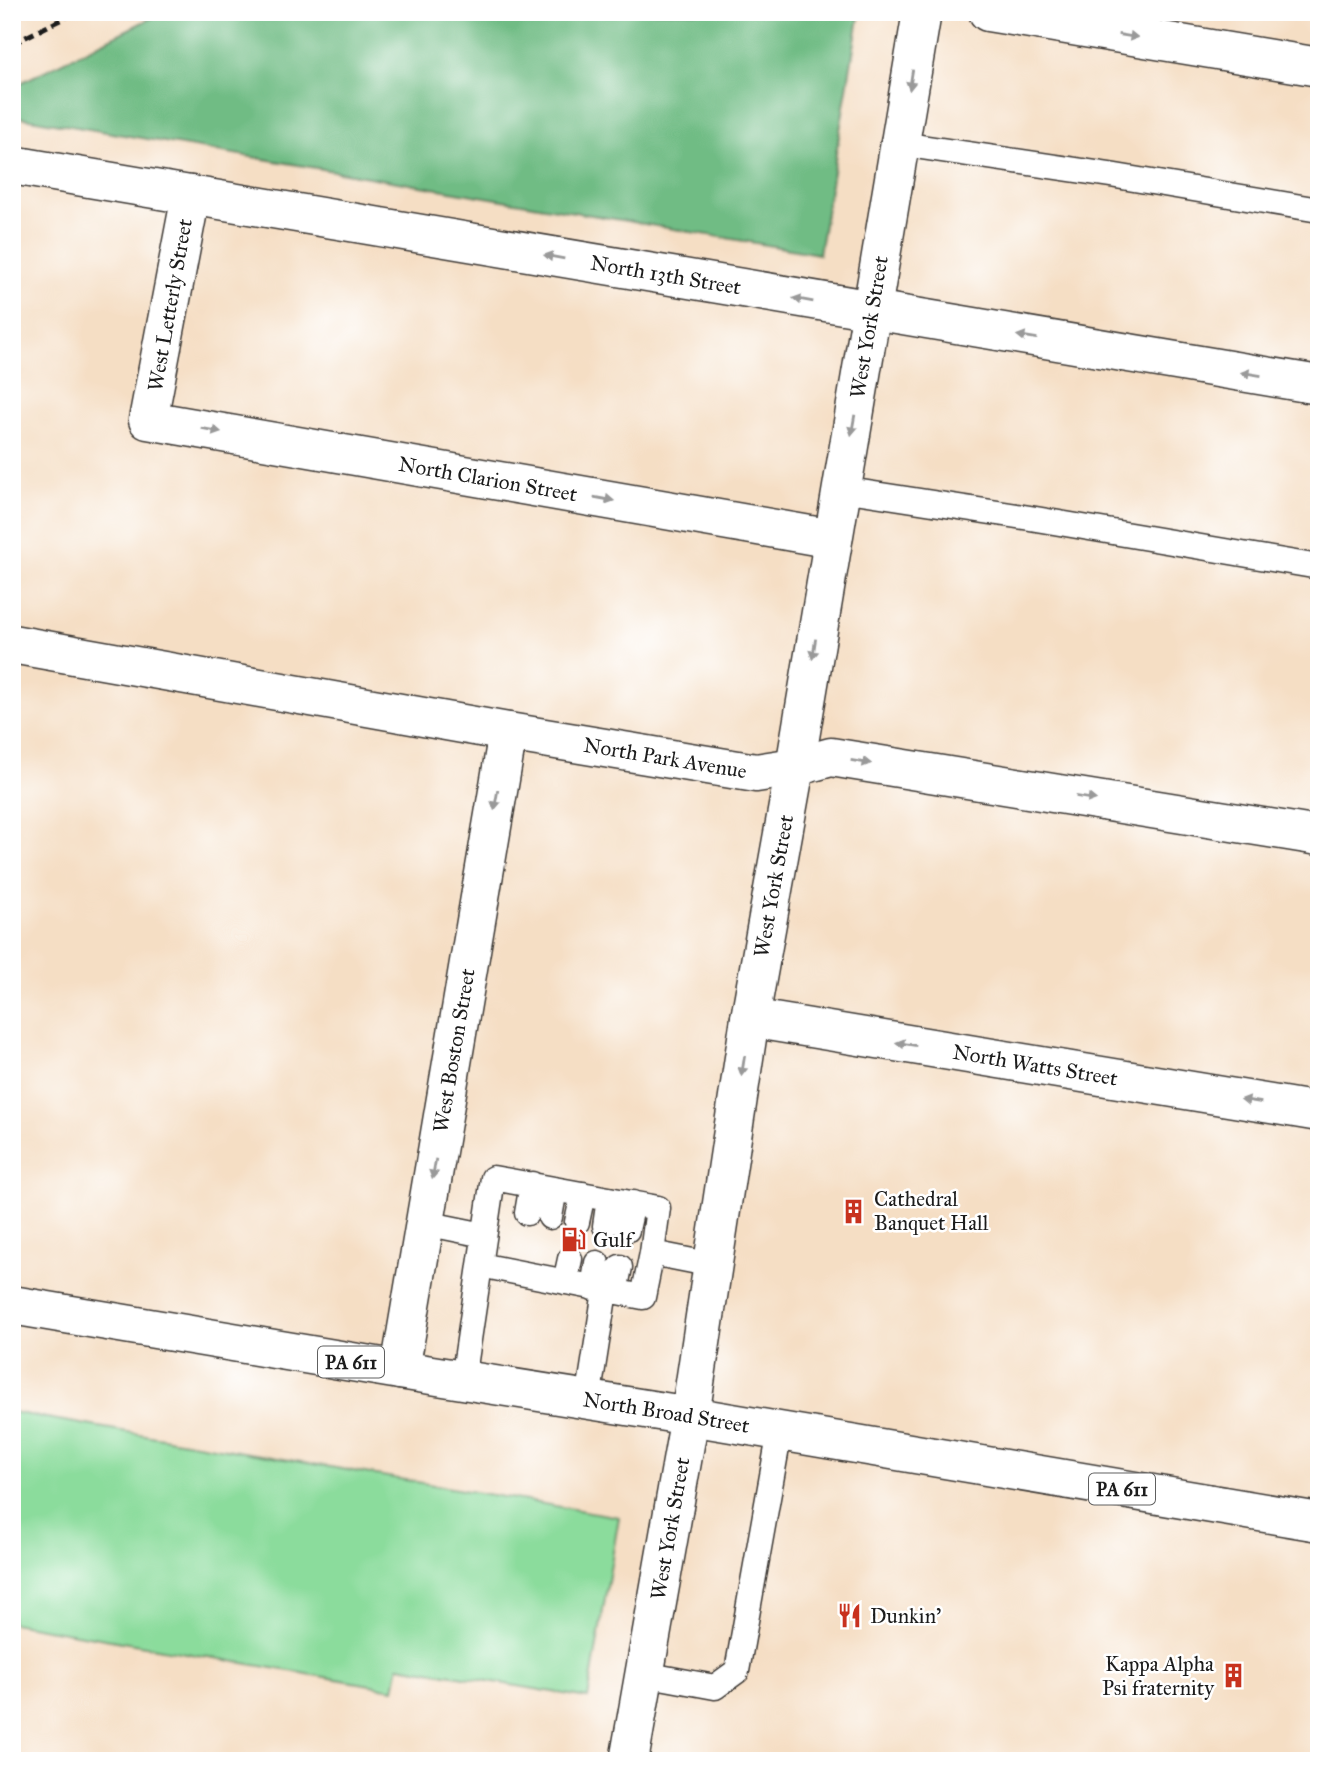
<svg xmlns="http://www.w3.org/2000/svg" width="1331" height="1773" font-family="'IM FELL Great Primer',serif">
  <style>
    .green { fill: #8bdc9c; stroke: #547c5c; stroke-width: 2 }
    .forest { fill: #70bc84; stroke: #466c50; stroke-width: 2 }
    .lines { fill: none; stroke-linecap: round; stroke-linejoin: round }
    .service-casing { stroke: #3d3935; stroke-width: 27 }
    .minor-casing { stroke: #3d3935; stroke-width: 41 }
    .tertiary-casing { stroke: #3d3935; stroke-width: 41 }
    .primary-casing { stroke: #3d3935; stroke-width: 41 }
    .service { stroke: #fff; stroke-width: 24 }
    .minor { stroke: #fff; stroke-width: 38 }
    .tertiary { stroke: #fff; stroke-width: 38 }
    .primary { stroke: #fff; stroke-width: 38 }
    .rail { stroke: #1c1c1c; stroke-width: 5; stroke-dasharray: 10 5; stroke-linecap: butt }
    .oneway { fill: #999 }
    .labels { text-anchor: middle; stroke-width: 5; stroke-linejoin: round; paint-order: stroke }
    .shield { fill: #fff; stroke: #606060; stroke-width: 2 }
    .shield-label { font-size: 19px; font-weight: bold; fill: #1c1c1c }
    .street-label { font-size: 21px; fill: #1c1c1c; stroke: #fff }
    .poi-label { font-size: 21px; fill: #1c1c1c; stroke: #fff; text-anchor: start }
  </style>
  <rect width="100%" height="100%" fill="#fff"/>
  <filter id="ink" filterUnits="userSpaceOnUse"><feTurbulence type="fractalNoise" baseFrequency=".0143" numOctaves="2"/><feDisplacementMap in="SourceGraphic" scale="14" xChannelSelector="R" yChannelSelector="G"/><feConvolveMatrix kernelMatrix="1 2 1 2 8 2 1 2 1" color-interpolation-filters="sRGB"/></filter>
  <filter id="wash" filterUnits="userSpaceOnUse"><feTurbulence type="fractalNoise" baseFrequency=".00686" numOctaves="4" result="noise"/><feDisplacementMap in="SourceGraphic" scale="28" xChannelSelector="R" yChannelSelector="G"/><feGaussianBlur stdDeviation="1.57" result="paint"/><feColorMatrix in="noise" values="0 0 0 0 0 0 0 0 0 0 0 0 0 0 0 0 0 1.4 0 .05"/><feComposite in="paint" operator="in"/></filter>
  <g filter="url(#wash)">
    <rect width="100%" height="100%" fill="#f5dec4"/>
    <!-- green -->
    <path class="green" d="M 12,1412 L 619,1517 L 588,1698 L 399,1666 L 394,1689 L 12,1623 Z"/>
    <!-- forest -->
    <path class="forest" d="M 163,12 L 860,12 L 819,254 L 12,116 L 12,87 Z"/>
  </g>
  <g filter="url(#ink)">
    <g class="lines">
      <defs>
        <path id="service" d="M 901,144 L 1110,175 L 1319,210
          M 842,489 L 1030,518 L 1319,567
          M 527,1213 L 532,1184
          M 550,1217 L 555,1189
          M 577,1222 L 583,1194
          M 425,1223 L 484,1235
          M 605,1226 L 609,1199
          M 627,1230 L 633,1203
          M 480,1265 L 643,1297 L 652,1253
          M 565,1282 L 570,1259
          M 593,1288 L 597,1263
          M 615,1292 L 620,1267
          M 463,1380 L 493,1178 L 658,1208 L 652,1253 L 713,1265
          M 588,1400 L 605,1291
          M 644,1674 L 715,1687 L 737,1671 L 780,1431"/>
        <g id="minor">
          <path d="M 988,12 L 1319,67"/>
          <path id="s1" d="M 12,165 L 1319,385"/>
          <path id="s2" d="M 191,195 L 148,420 L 833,539"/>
          <path id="s3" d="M 12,644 L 508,732 L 756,773 L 795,767 L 831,757 L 1319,836"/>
          <path id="s4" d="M 750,1018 L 1319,1112"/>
          <path id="s5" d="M 400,1370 L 508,732"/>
        </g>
        <g id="tertiary">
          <path id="s6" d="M 629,1761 L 690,1416 L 750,1018 L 795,767 L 922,12"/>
        </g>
        <g id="primary">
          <path id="s7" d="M 12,1305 L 400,1370 L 690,1416 L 1319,1522"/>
        </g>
      </defs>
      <!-- service casing -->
      <use href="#service" class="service-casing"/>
      <!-- minor casing -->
      <use href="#minor" class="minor-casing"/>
      <!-- tertiary casing -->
      <use href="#tertiary" class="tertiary-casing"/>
      <!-- primary casing -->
      <use href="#primary" class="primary-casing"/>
      <!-- service -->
      <use href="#service" class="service"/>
      <!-- minor -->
      <use href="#minor" class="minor"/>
      <!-- tertiary -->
      <use href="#tertiary" class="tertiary"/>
      <!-- primary -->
      <use href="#primary" class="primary"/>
      <!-- rail -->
      <path class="rail" d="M 12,17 L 21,12
        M 12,44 L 76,12"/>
    </g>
    <!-- one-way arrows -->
    <defs><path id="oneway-solid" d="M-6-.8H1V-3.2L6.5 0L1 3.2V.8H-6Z" transform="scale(1.75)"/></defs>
    <g class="oneway">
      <use href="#oneway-solid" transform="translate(1128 36) rotate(9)"/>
      <use href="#oneway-solid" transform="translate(911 80) rotate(99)"/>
      <use href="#oneway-solid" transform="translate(554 257) rotate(-170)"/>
      <use href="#oneway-solid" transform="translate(803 300) rotate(-170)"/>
      <use href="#oneway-solid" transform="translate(1027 337) rotate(-171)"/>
      <use href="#oneway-solid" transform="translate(1251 374) rotate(-171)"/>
      <use href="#oneway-solid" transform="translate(853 425) rotate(100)"/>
      <use href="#oneway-solid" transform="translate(211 430) rotate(10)"/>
      <use href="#oneway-solid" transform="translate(604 499) rotate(10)"/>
      <use href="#oneway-solid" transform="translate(814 649) rotate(99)"/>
      <use href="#oneway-solid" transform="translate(861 762) rotate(9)"/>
      <use href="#oneway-solid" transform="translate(1086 798) rotate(9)"/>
      <use href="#oneway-solid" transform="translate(496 800) rotate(100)"/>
      <use href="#oneway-solid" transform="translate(906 1044) rotate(-171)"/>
      <use href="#oneway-solid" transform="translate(743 1066) rotate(99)"/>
      <use href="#oneway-solid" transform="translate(1251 1101) rotate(-171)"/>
      <use href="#oneway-solid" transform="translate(434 1169) rotate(100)"/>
    </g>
  </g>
  <!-- icons -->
  <defs>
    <symbol id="building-bare" viewBox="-9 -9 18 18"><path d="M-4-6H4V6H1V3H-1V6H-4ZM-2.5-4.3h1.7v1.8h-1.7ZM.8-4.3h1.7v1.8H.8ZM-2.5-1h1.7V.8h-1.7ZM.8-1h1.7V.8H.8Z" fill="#c8321e" stroke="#fff" stroke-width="2.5" paint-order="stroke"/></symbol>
    <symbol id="fuel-bare" viewBox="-9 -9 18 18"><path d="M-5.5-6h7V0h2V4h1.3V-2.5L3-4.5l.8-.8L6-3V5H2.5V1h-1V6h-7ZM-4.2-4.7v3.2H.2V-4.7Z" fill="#c8321e" stroke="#fff" stroke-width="2.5" paint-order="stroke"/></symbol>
    <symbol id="restaurant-bare" viewBox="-9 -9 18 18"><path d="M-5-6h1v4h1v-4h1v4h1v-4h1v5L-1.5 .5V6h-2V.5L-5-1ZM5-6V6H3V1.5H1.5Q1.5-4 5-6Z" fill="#c8321e" stroke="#fff" stroke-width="2.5" paint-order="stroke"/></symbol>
  </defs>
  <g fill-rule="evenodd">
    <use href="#building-bare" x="836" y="1194" width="35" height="35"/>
    <use href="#fuel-bare" x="556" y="1222" width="35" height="35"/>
    <use href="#restaurant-bare" x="832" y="1598" width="35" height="35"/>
    <use href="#building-bare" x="1216" y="1658" width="35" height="35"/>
  </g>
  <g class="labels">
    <!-- shield labels -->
    <g class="shield">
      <rect x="318" y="1346.5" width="66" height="31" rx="5"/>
      <rect x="1089" y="1473.5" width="66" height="31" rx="5"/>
    </g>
    <g class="shield-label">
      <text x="351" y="1369">PA 611</text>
      <text x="1122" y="1496">PA 611</text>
    </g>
    <!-- street labels -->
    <g class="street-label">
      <text dy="7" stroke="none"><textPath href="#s1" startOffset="663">North 13th Street</textPath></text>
      <text transform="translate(170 305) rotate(-80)" y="7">West Letterly Street</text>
      <text dy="7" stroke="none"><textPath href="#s6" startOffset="1454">West York Street</textPath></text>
      <text dy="7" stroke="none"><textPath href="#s2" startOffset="574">North Clarion Street</textPath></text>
      <text dy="7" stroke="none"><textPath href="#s3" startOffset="663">North Park Avenue</textPath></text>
      <text dy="7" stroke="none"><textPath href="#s6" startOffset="887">West York Street</textPath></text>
      <text dy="7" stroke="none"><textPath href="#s5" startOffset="324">West Boston Street</textPath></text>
      <text dy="7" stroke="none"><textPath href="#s4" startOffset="289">North Watts Street</textPath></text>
      <text dy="7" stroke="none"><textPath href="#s7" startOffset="663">North Broad Street</textPath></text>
      <text dy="7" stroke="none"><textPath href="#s6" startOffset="236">West York Street</textPath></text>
    </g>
    <!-- poi labels -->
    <g class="poi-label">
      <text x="874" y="1206">Cathedral<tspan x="874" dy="24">Banquet Hall</tspan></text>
      <text x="593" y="1247">Gulf</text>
      <text x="870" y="1623">Dunkin'</text>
      <text x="1214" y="1671" text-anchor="end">Kappa Alpha<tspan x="1214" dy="24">Psi fraternity</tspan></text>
    </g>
  </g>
  <!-- margin -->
  <rect width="1331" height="1773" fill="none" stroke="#fff" stroke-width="42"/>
</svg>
